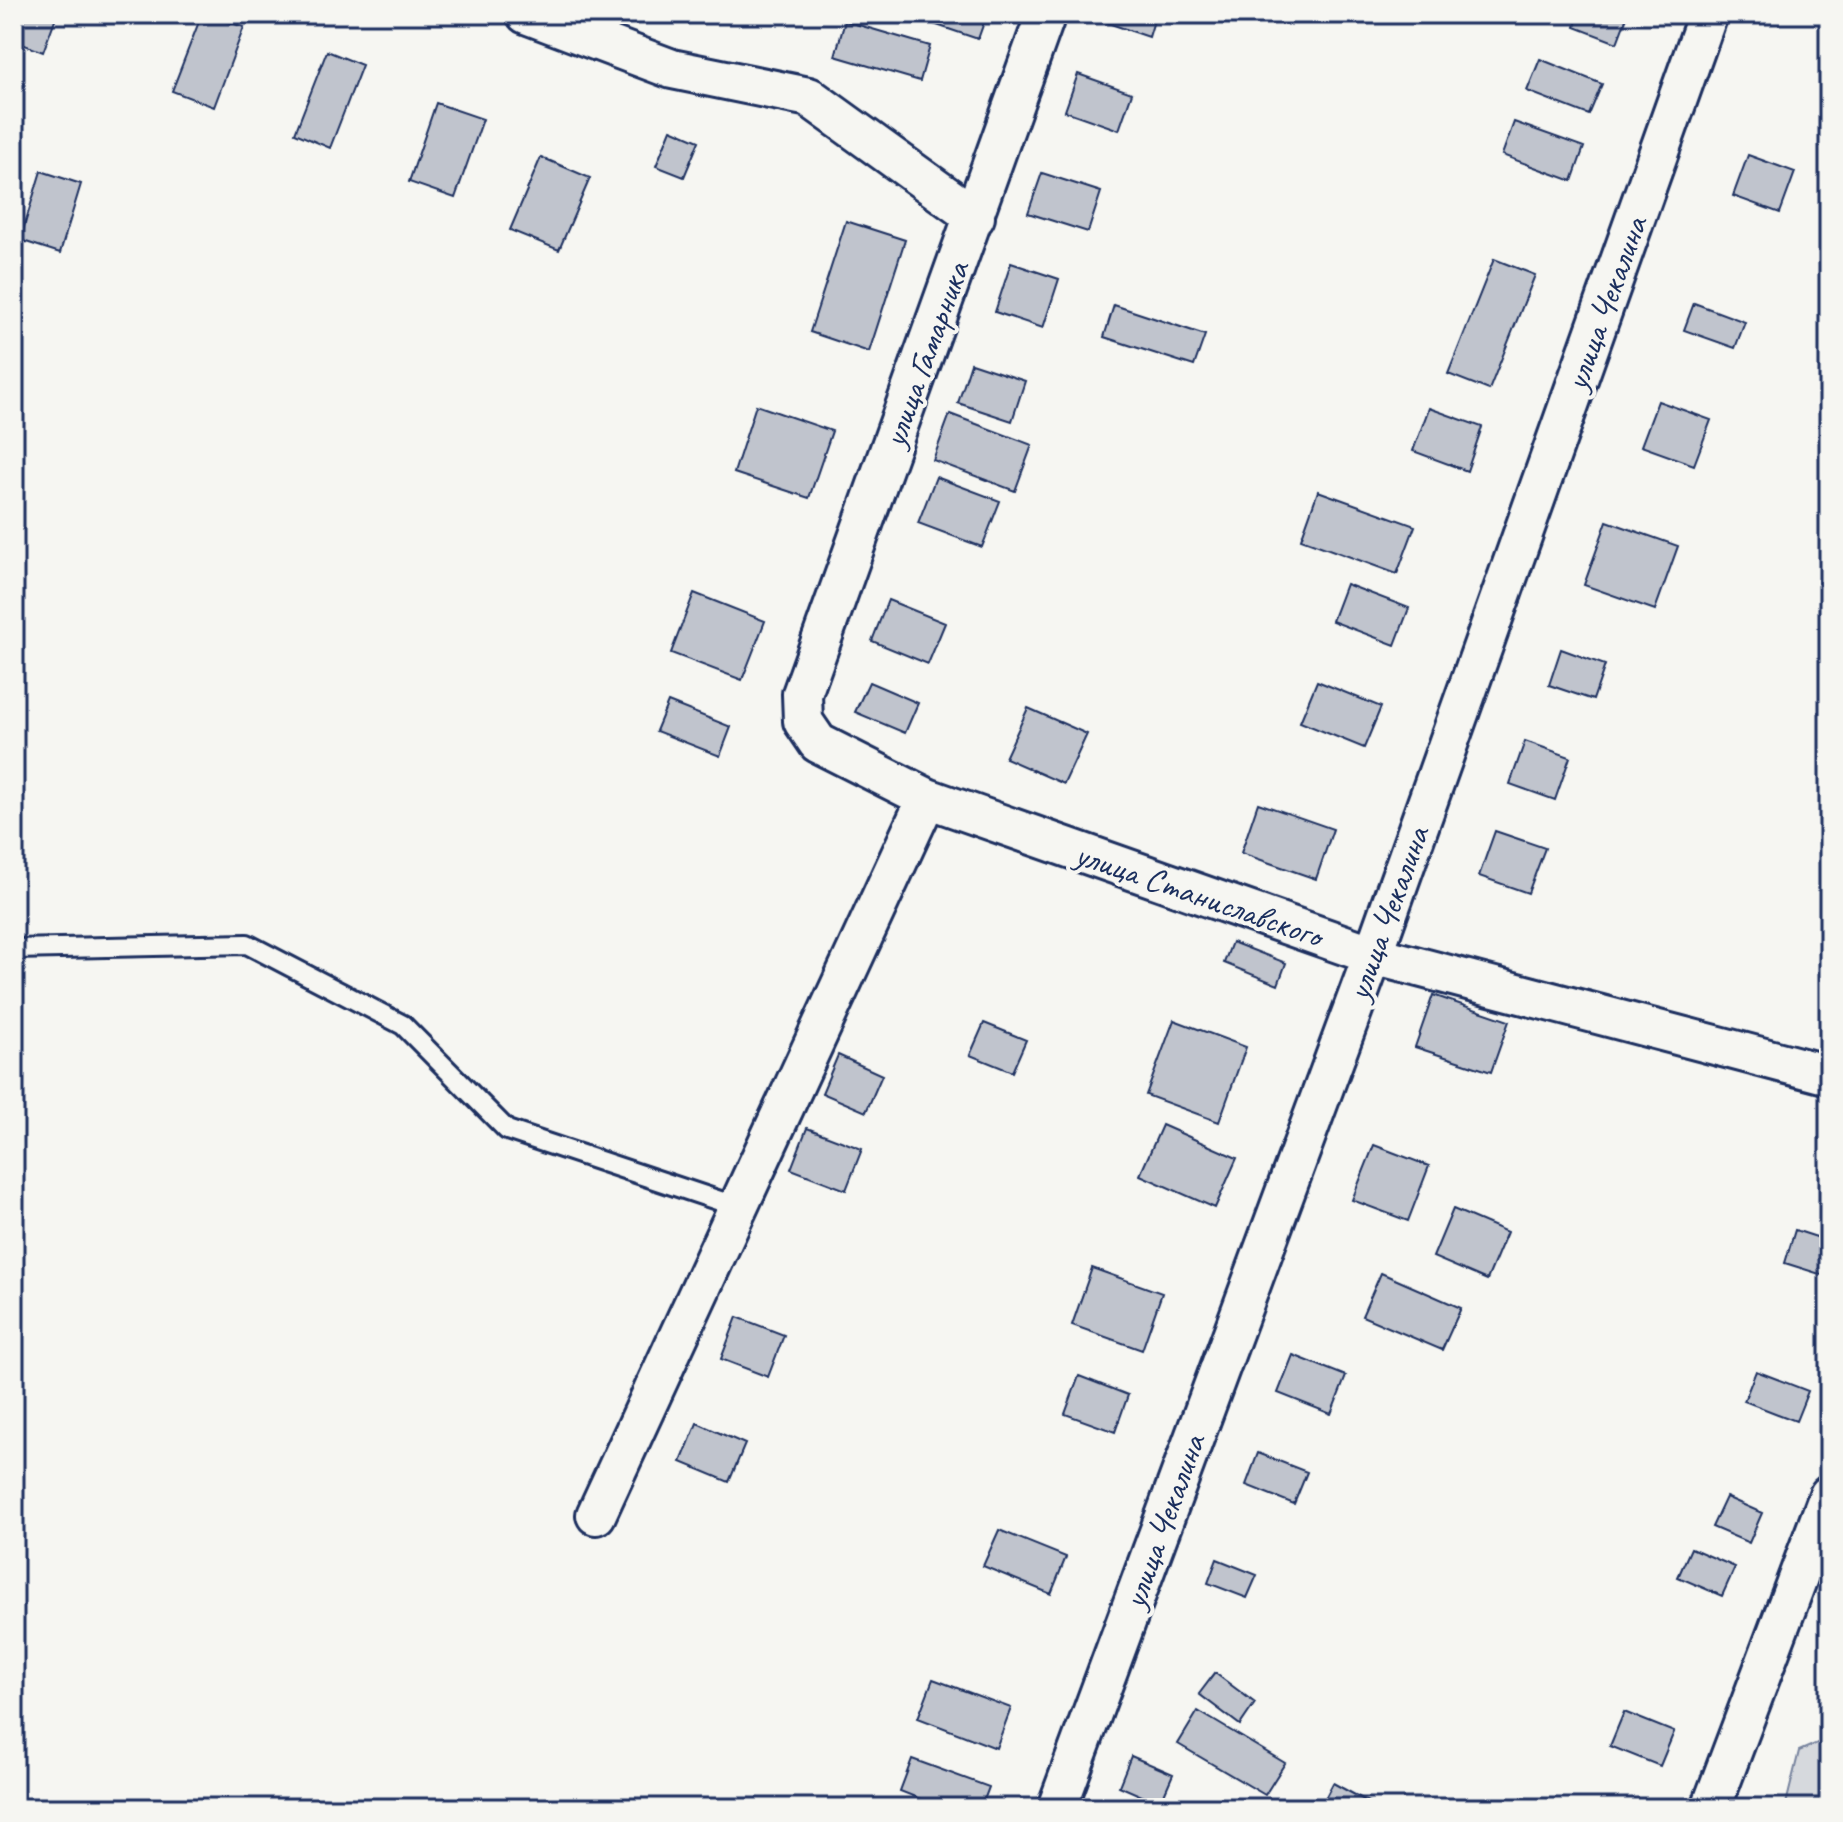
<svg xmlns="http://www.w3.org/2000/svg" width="1843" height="1822" font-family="Caveat,sans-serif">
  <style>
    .green { fill: #d6d9dd; stroke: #78849e; stroke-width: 2 }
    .building { fill: #c0c4cd; stroke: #1b2f5e; stroke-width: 2 }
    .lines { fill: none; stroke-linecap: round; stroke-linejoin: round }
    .service-casing { stroke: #1b2f5e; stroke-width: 24 }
    .minor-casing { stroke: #1b2f5e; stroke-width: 44 }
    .service { stroke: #f6f6f2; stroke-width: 18 }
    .minor { stroke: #f6f6f2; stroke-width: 38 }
    .labels { text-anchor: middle; stroke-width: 8; stroke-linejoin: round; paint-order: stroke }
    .street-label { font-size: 34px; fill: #1b2f5e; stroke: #f6f6f2 }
  </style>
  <rect width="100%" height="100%" fill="#f6f6f2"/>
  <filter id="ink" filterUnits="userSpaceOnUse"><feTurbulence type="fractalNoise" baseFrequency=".0125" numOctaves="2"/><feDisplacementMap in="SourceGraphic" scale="16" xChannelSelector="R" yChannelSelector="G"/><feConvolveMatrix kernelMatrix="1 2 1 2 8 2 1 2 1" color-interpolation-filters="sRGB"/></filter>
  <g filter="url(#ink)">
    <!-- green -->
    <path class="green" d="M 1829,1738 L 1829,1808 L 1785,1808 L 1799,1751 Z"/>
    <!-- building -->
    <path class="building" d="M 21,14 L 57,14 L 43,52 L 14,41 Z
      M 202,14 L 244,27 L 214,107 L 172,91 Z
      M 924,14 L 987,14 L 978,39 L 922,20 Z
      M 1101,14 L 1156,14 L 1149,37 L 1099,20 Z
      M 1579,14 L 1628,14 L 1617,43 L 1575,27 Z
      M 845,21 L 930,46 L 920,81 L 835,56 Z
      M 327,51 L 362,65 L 330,148 L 295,133 Z
      M 1540,59 L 1602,84 L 1589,115 L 1527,91 Z
      M 1078,74 L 1132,93 L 1119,130 L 1065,111 Z
      M 436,103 L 483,119 L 455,198 L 409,182 Z
      M 1514,122 L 1584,147 L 1572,181 L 1502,155 Z
      M 671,129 L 699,141 L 684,177 L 656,166 Z
      M 1748,155 L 1795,172 L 1780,213 L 1733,196 Z
      M 541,157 L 590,178 L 559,250 L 510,230 Z
      M 41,171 L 81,184 L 60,253 L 20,240 Z
      M 1042,173 L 1101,192 L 1088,232 L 1028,213 Z
      M 846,221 L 905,240 L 869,352 L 810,332 Z
      M 1494,259 L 1535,275 L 1489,390 L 1448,374 Z
      M 1011,263 L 1059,279 L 1043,328 L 995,312 Z
      M 1694,303 L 1745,322 L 1735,348 L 1684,330 Z
      M 1114,305 L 1205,335 L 1194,366 L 1104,337 Z
      M 971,363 L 1025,381 L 1012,421 L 958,403 Z
      M 1658,401 L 1711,420 L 1694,465 L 1641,446 Z
      M 756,405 L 832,431 L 809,498 L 734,473 Z
      M 1429,408 L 1482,427 L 1467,471 L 1413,451 Z
      M 950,414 L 1032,445 L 1015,491 L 933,460 Z
      M 936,477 L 1000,501 L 982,547 L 918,523 Z
      M 1318,491 L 1415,526 L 1397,574 L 1301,539 Z
      M 1607,521 L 1678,546 L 1655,610 L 1584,585 Z
      M 1346,584 L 1409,608 L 1395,645 L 1332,621 Z
      M 694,593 L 765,621 L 742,680 L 671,653 Z
      M 888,600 L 945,623 L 928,664 L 872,641 Z
      M 1561,649 L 1605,665 L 1593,700 L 1549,685 Z
      M 1317,681 L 1381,707 L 1364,748 L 1300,722 Z
      M 869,682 L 918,703 L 905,733 L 855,712 Z
      M 668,702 L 731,727 L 720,756 L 656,731 Z
      M 1028,708 L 1087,734 L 1064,784 L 1005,758 Z
      M 1525,741 L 1570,757 L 1555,800 L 1510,784 Z
      M 1258,803 L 1333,829 L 1316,879 L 1241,853 Z
      M 1495,831 L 1545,848 L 1528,893 L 1479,876 Z
      M 1232,942 L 1286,963 L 1278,985 L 1224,963 Z
      M 1433,995 L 1509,1021 L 1491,1072 L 1415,1047 Z
      M 1174,1020 L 1246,1047 L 1219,1122 L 1146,1095 Z
      M 984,1023 L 1026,1040 L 1012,1072 L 970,1055 Z
      M 838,1055 L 882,1075 L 866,1112 L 822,1093 Z
      M 1162,1125 L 1237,1158 L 1215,1208 L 1140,1175 Z
      M 807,1128 L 862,1149 L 846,1190 L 791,1169 Z
      M 1374,1145 L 1429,1166 L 1408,1221 L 1352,1200 Z
      M 1453,1209 L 1507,1232 L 1487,1280 L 1433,1257 Z
      M 1795,1230 L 1829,1241 L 1829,1277 L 1785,1263 Z
      M 1092,1268 L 1162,1293 L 1142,1350 L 1072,1325 Z
      M 1381,1273 L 1461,1308 L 1442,1350 L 1362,1316 Z
      M 737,1317 L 784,1335 L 768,1377 L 721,1359 Z
      M 1293,1355 L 1346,1376 L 1331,1414 L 1278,1393 Z
      M 1756,1371 L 1808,1391 L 1796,1421 L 1744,1401 Z
      M 1079,1376 L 1128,1395 L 1115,1432 L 1065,1414 Z
      M 697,1423 L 745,1444 L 729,1482 L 681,1462 Z
      M 1258,1453 L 1307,1472 L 1294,1504 L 1246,1485 Z
      M 1726,1497 L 1762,1513 L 1749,1543 L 1712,1527 Z
      M 999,1530 L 1066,1557 L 1051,1594 L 983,1566 Z
      M 1691,1548 L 1735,1567 L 1722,1596 L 1678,1577 Z
      M 1217,1559 L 1257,1575 L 1247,1598 L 1208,1583 Z
      M 1215,1673 L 1255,1703 L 1240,1725 L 1199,1694 Z
      M 933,1679 L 1011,1708 L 996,1748 L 918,1718 Z
      M 1198,1711 L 1285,1763 L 1265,1795 L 1178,1744 Z
      M 1624,1712 L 1674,1732 L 1660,1766 L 1610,1746 Z
      M 1131,1756 L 1173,1774 L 1160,1804 L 1119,1786 Z
      M 912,1759 L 989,1787 L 981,1808 L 943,1808 L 900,1791 Z
      M 1333,1783 L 1379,1808 L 1320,1808 Z"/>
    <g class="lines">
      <defs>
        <path id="service" d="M 14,949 L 247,944 L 403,1025 L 507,1130 L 738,1207"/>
        <path id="minor" d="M 526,14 L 672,69 L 809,97 L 975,217
          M 1046,14 L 802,694 L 803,721 L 818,743 L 927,798 L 1373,955 L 1829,1075
          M 596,1515 L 927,798
          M 1057,1808 L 1373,955 L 1708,14
          M 1711,1808 L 1829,1495"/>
      </defs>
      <!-- service casing -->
      <use href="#service" class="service-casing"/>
      <!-- minor casing -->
      <use href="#minor" class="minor-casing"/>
      <!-- service -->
      <use href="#service" class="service"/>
      <!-- minor -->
      <use href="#minor" class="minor"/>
    </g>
  </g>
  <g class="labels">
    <!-- street labels -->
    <g class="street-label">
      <text transform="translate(1605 303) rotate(-70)" y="12">улица Чекалина</text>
      <text transform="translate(925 354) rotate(-70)" y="12">улица Гамарника</text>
      <text transform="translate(1199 894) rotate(19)" y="12">улица Станиславского</text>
      <text transform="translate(1387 913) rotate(-70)" y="12">улица Чекалина</text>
      <text transform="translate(1163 1521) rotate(-70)" y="12">улица Чекалина</text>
    </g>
  </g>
  <!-- margin -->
  <rect width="1843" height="1822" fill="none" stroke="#f6f6f2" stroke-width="48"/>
  <rect x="24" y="24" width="1795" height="1774" fill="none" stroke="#1b2f5e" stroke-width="3" filter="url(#ink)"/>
</svg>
